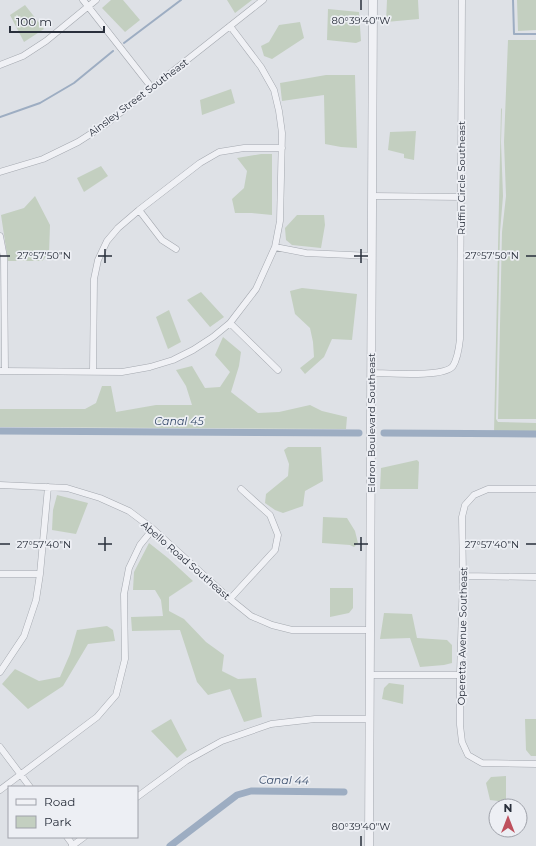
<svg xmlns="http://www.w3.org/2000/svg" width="536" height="846" font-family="Montserrat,sans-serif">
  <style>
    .green { fill: #c3cfc0 }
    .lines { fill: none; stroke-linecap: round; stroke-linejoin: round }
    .stream { stroke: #9dadc2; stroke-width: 2 }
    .canal { stroke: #9dadc2; stroke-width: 7 }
    .minor-casing { stroke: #a4a8af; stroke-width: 7 }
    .tertiary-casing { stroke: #a4a8af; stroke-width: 9 }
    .minor { stroke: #f0f1f5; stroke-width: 6 }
    .tertiary { stroke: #f0f1f5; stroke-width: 8 }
    .ticks { fill: none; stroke: #292f3b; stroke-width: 1.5 }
    .labels { text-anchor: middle; stroke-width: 3.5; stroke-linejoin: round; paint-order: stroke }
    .street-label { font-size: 10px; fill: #292f3b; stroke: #edeff4 }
    .water-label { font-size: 11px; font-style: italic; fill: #384c6a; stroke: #edeff4 }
    .ticks-label { font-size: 10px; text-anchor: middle; fill: #292f3b; stroke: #edeff4; stroke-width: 3.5; stroke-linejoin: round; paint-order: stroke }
  </style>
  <rect width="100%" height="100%" fill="#dee1e6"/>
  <!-- green -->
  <path class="green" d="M 111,0 L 123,0 L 140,20 L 125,32 L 102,8 Z
    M 227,0 L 252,0 L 235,13 Z
    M 387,0 L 418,0 L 419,19 L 386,22 Z
    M 517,0 L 536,0 L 536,30 L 518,31 Z
    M 25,5 L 44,29 L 24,42 L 10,15 Z
    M 328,9 L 359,12 L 361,41 L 356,43 L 327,40 Z
    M 300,22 L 304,38 L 272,59 L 264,56 L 261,46 L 269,42 L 279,25 Z
    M 508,40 L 536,40 L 536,419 L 498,419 L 502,232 L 506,196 L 504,142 Z
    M 326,75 L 355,75 L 357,148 L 341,147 L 325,144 L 324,95 L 282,101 L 280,83 Z
    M 231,89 L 235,103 L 202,115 L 200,100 Z
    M 502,108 L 501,142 L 503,196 L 500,232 L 496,419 L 498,422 L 536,423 L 536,434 L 494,433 L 501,109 Z
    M 416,131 L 414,160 L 404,158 L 404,154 L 388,150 L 390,132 Z
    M 261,154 L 272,154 L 272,215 L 252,213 L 235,213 L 232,199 L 244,188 L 247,171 L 237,158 Z
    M 101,166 L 108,176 L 84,192 L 77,178 Z
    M 35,196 L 50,225 L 49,254 L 42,261 L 8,261 L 1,215 L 24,208 Z
    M 297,215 L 324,215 L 325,225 L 321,248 L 292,245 L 286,240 L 285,228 Z
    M 302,288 L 357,294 L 352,340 L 332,339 L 324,357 L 305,374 L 300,368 L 314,357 L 313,342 L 310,328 L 295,314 L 290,291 Z
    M 201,292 L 224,317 L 210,327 L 187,300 Z
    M 169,310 L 181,342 L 168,349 L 156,317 Z
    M 223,337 L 241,352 L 239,366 L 231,392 L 258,413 L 279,412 L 310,405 L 322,411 L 347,417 L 346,429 L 0,427 L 0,409 L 85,409 L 96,403 L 102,386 L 111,386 L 116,412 L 156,405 L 192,405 L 186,386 L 176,370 L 192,366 L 205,388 L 220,387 L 230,372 L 215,355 Z
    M 288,447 L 321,447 L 323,481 L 305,491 L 303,506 L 283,513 L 275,510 L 265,503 L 266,494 L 288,476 L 289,464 L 284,450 Z
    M 417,460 L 419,462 L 418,489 L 380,489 L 381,468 Z
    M 57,495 L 88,503 L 76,534 L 52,530 L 53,510 Z
    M 323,517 L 347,518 L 355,531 L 358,543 L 354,547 L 350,545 L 322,543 Z
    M 149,543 L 168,558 L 193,581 L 169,597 L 169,611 L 184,619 L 206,642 L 224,655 L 222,671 L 238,679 L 256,678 L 262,717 L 244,722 L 230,689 L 208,695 L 197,682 L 180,630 L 132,631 L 131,617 L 163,616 L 161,600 L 155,590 L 133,590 L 134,572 Z
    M 330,588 L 353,588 L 353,608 L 349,613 L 330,617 Z
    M 384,613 L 412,614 L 417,638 L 447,640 L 452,645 L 452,663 L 444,665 L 420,667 L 410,638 L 380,639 Z
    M 107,626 L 113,630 L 115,641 L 88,644 L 63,686 L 28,709 L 2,684 L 15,669 L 39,681 L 60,677 L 70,654 L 77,630 Z
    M 389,683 L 404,685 L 403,704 L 382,699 L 384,688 Z
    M 171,719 L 187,750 L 177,758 L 151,731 Z
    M 525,719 L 536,719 L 536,756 L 531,756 L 526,750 Z
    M 506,776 L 506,802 L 490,800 L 486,783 L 491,777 Z"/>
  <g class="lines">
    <!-- stream -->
    <path class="stream" d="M 513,0 L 514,34 L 536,34
      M 124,43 L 181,0
      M 0,117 L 40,103 L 74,83 L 113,51"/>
    <!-- canal -->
    <path class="canal" d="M 0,431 L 359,433
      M 384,433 L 536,434
      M 170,846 L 237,795 L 251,791 L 344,792"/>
    <defs>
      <path id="minor" d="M 83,0 L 152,88
        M 0,65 L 23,56 L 46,41 L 96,0
        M 0,172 L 43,159 L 78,142 L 106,124 L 263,0
        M 372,196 L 461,197
        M 139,210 L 162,240 L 176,249
        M 0,236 L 4,257 L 5,371
        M 275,247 L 306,253 L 372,256
        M 230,323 L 278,370
        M 0,371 L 122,372 L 150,367 L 173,360 L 193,350 L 213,337 L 230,323 L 256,289 L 275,247 L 280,221 L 282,133 L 279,111 L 274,90 L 261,67 L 230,26
        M 93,371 L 94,279 L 98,260 L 107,241 L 118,228 L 139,210 L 200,163 L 219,152 L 244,148 L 282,148
        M 371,373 C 386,373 445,378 453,366 C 458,358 459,348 460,339 L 462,0
        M 0,485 L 67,488 L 100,498 L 129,511 L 153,529 L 230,599 L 251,616 L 272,625 L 292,630 L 370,630
        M 536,489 L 488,489 L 474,495 L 465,505 L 462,517 L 463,576 L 460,675 L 460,725 L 462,742 L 468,755 L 482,763 L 536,764
        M 0,574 L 40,574
        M 463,576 L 536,577
        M 230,599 L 275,550 L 278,535 L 270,515 L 241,489
        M 0,672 L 24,636 L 36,600 L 40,574 L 48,487
        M 370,675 L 460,675
        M 0,747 L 30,787
        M 0,790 L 97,717 L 116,695 L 125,659 L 124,594 L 129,568 L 140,545 L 153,529
        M 137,797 L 186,761 L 222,741 L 271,724 L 315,719 L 370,719
        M 67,837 L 73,845
        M 72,846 L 84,837"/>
      <path id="tertiary" d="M 369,846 L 373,0"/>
    </defs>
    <!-- minor casing -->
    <use href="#minor" class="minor-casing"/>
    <!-- tertiary casing -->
    <use href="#tertiary" class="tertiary-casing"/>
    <!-- minor -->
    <use href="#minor" class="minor"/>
    <!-- tertiary -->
    <use href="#tertiary" class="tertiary"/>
  </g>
  <!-- ticks -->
  <path class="ticks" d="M 361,0 L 361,10M 105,249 L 105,263M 361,249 L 361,263M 0,256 L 10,256M 98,256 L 112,256M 354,256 L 368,256M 526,256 L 536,256M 105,537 L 105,551M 361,537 L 361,551M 0,544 L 10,544M 98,544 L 112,544M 354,544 L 368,544M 526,544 L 536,544M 361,836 L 361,846"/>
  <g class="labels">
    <!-- street labels -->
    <g class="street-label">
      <text transform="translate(138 97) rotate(-37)" y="4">Ainsley Street Southeast</text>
      <text transform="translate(461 178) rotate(-90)" y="4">Ruffin Circle Southeast</text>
      <text transform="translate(371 423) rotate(-90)" y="4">Eldron Boulevard Southeast</text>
      <text transform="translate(186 560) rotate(41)" y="4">Abello Road Southeast</text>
      <text transform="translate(462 636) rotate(-89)" y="4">Operetta Avenue Southeast</text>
    </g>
    <!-- water labels -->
    <g class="water-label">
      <text x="179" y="425">Canal 45</text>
      <text transform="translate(284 780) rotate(1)" y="4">Canal 44</text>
    </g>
  </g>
  <g class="ticks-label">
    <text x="361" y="24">80°39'40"W</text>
    <text x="44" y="259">27°57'50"N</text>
    <text x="492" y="259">27°57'50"N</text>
    <text x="44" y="548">27°57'40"N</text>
    <text x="492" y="548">27°57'40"N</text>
    <text x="361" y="830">80°39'40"W</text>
  </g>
  <!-- legend -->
  <rect x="8" y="786" width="130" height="52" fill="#edeff4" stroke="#9fa2aa"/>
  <rect x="16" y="799" width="20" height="6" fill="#f0f1f5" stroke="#9fa2aa"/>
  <text x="44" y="806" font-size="12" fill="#292f3b">Road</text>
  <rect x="16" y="816" width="20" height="12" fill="#c3cfc0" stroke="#9fa2aa"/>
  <text x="44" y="826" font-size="12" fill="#292f3b">Park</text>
  <!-- north arrow -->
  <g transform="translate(508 818)"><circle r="19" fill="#edeff4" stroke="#9fa2aa"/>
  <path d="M0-3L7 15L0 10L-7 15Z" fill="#be505d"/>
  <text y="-6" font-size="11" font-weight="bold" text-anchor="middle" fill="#292f3b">N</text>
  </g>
  <!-- scale -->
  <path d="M10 26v6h94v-6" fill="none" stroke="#292f3b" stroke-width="2"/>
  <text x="16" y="26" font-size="12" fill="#292f3b" stroke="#edeff4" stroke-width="3" paint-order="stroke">100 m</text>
</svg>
